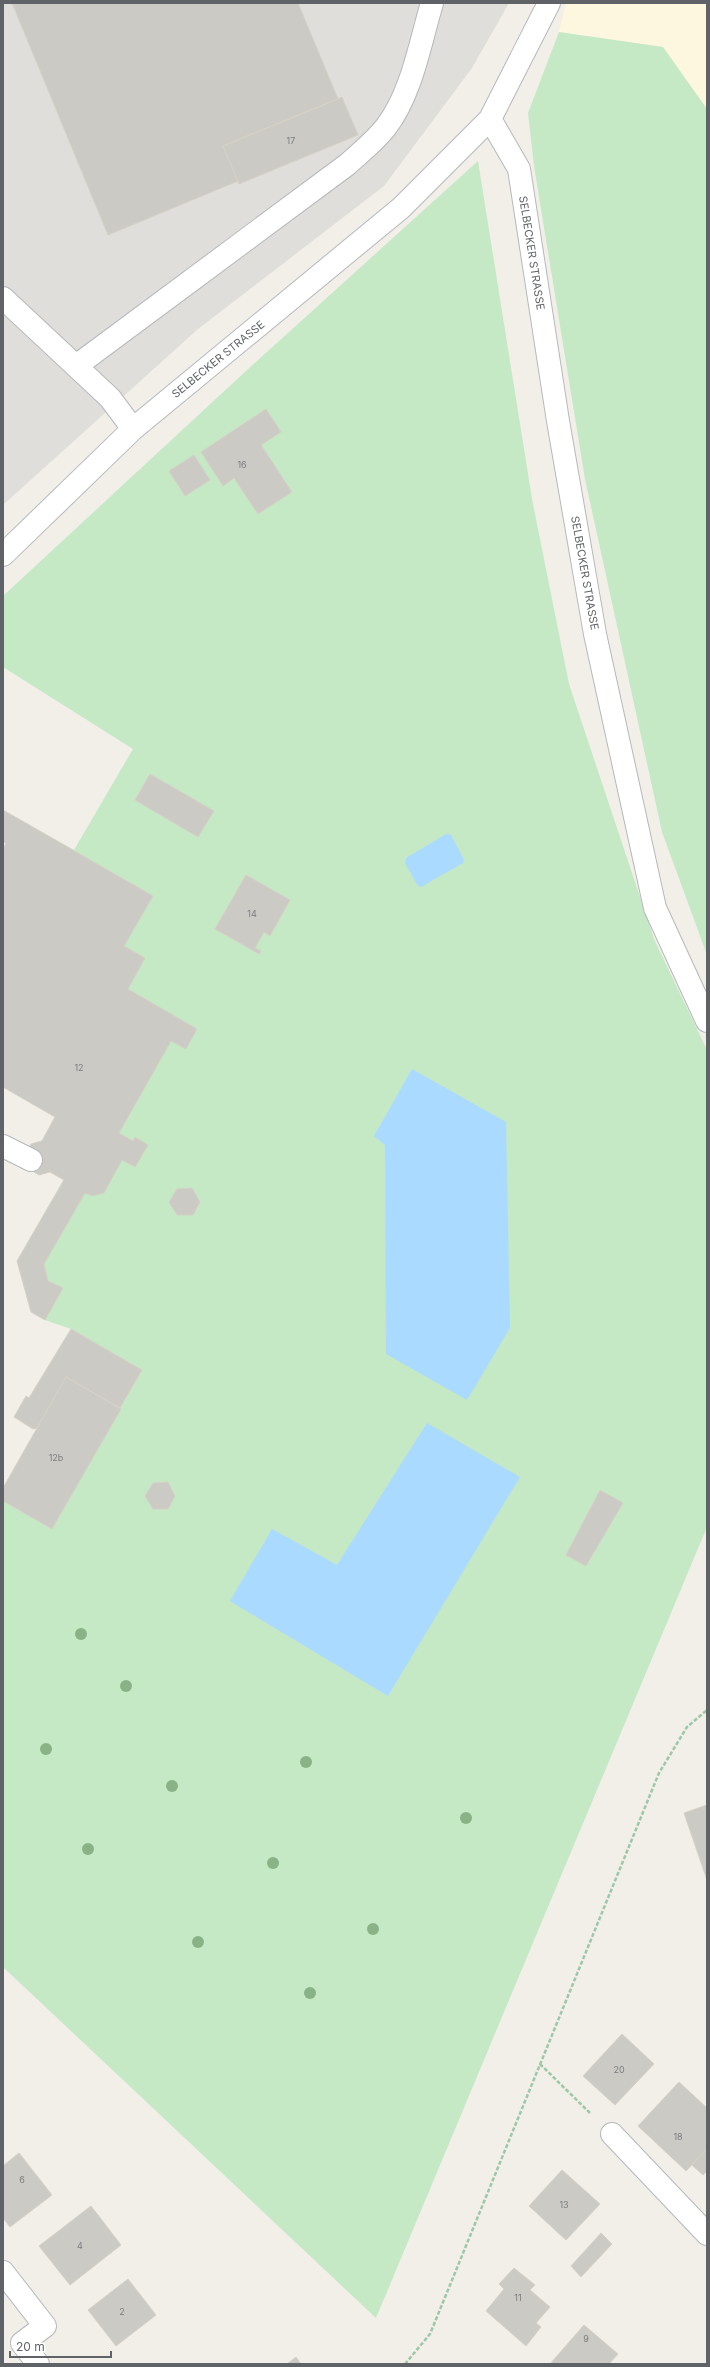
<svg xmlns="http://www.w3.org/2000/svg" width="710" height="2367" font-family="Inter,sans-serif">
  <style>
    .commercial { fill: #fef7e0 }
    .industrial { fill: #e0deda }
    .green { fill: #c5e8c5 }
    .water { fill: #aadaff }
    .building { fill: #cccac5; stroke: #d6d1c6 }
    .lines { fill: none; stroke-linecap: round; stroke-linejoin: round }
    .minor-casing { stroke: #b5b8bc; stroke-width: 24 }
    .path { stroke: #9cc7a9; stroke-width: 2.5; stroke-dasharray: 4 2; stroke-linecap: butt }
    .minor { stroke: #fff; stroke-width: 22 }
    .tree { fill: #89b387 }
    .labels { text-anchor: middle; stroke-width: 4; stroke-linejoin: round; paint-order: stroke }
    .number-label { font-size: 9px; fill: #7a7d7f }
    .street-label { font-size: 11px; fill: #5f6368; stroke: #fff }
  </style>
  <rect width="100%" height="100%" fill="#f1efe8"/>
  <!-- commercial -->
  <path class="commercial" d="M 566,3 L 707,3 L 707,109 L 663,47 L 559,32 Z"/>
  <!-- industrial -->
  <path class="industrial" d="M 3,3 L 509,3 L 472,68 L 384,186 L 198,329 L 3,505 Z"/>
  <!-- green -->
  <path class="green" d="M 559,32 L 663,47 L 707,109 L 707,955 L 662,832 L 585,479 L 534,166 L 528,113 Z
    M 478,161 L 532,499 L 569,684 L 654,939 L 707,1050 L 707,1527 L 376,2318 L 3,1967 L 3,1501 L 52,1529 L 142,1370 L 71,1329 L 45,1320 L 17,1261 L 65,1177 L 31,1160 L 55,1117 L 3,1087 L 3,856 L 24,822 L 74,850 L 133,749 L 3,667 L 3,596 L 247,370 Z"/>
  <!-- water -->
  <path class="water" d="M 446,834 L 451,835 L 464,860 L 463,863 L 421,887 L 418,886 L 405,863 L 406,858 Z
    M 412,1069 L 506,1122 L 510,1328 L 467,1400 L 386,1354 L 385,1145 L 374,1136 Z
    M 427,1423 L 520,1477 L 388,1696 L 230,1601 L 272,1529 L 337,1565 Z"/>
  <!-- building -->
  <path class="building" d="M 12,3 L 298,3 L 338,99 L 223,146 L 238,181 L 108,235 Z
    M 342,97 L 358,135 L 239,184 L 223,146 Z
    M 266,409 L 281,432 L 261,445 L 292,492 L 258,514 L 234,478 L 223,486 L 201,452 Z
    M 194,455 L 210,480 L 185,496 L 169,471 Z
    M 150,774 L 214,811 L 198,837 L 135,800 Z
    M 3,810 L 153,896 L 124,946 L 145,958 L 128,989 L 197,1029 L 186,1049 L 171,1041 L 119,1133 L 133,1141 L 135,1137 L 148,1145 L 135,1167 L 122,1160 L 104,1193 L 92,1196 L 85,1193 L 44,1264 L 48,1281 L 63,1288 L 45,1320 L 31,1312 L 17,1261 L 64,1180 L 50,1172 L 39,1175 L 34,1172 L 28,1150 L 31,1144 L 42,1141 L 55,1117 L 3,1087 L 3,849 L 6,843 L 3,842 Z
    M 246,875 L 290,900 L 270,936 L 264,932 L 255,948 L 261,951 L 259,954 L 215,929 Z
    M 192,1188 L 200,1202 L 193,1215 L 177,1215 L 169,1202 L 177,1189 Z
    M 71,1329 L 142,1370 L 120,1408 L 66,1377 L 37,1428 L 33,1429 L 14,1417 L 26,1396 L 29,1398 Z
    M 66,1377 L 121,1409 L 52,1529 L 3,1501 L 3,1488 Z
    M 168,1482 L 175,1496 L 168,1509 L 153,1509 L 145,1496 L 153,1483 Z
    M 600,1490 L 623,1503 L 586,1566 L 566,1555 Z
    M 707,1805 L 707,1880 L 684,1813 Z
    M 622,2034 L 654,2064 L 615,2105 L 583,2076 Z
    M 679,2082 L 707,2108 L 707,2149 L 686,2171 L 638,2126 Z
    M 707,2149 L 707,2171 L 703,2175 L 692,2165 Z
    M 19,2153 L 52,2195 L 10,2227 L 3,2218 L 3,2166 Z
    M 562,2170 L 600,2204 L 566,2240 L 529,2206 Z
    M 91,2206 L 121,2245 L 70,2285 L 39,2246 Z
    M 601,2233 L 612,2244 L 581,2277 L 571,2266 Z
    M 514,2268 L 535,2285 L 530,2290 L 550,2307 L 536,2323 L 541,2327 L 526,2346 L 486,2311 L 504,2289 L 499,2284 Z
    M 128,2279 L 156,2315 L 116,2346 L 88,2310 Z
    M 584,2325 L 618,2354 L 609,2364 L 550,2364 Z
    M 296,2357 L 301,2364 L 287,2364 Z"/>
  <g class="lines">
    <defs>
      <path id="minor" d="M 490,119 L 519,169 L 558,421 L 595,634 L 655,908 L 707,1021
        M 3,298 L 110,398 L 133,429
        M 76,366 L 348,164 C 361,152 375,141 386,127 C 412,93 420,43 432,3
        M 3,555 L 133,429 L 401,208 L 490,119 L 549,3
        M 3,1146 L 31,1160
        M 612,2134 L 707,2234
        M 3,2272 L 45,2326 L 22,2343 L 38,2364"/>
    </defs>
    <!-- minor casing -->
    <use href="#minor" class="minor-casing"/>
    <!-- path -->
    <path class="path" d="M 540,2064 L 591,2114
      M 405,2364 L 430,2334 L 659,1773 L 687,1727 L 707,1710"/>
    <!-- minor -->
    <use href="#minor" class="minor"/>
  </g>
  <!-- trees -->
  <g class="tree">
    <circle cx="81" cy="1634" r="6"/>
    <circle cx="126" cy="1686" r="6"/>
    <circle cx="46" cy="1749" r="6"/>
    <circle cx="306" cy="1762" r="6"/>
    <circle cx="172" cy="1786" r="6"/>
    <circle cx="466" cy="1818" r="6"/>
    <circle cx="88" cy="1849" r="6"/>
    <circle cx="273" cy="1863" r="6"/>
    <circle cx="373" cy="1929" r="6"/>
    <circle cx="198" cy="1942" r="6"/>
    <circle cx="310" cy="1993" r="6"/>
  </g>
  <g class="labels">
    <!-- number labels -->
    <g class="number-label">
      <text x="291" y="144">17</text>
      <text x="242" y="468">16</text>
      <text x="252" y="917">14</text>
      <text x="79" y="1071">12</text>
      <text x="56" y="1461">12b</text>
      <text x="619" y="2073">20</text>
      <text x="678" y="2140">18</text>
      <text x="22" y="2183">6</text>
      <text x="564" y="2208">13</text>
      <text x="80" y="2249">4</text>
      <text x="518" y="2301">11</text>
      <text x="122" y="2315">2</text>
      <text x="586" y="2342">9</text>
    </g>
    <!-- street labels -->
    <g class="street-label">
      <text transform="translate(532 253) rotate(81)" y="4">SELBECKER STRASSE</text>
      <text transform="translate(218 359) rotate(-39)" y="4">SELBECKER STRASSE</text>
      <text transform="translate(585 573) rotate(80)" y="4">SELBECKER STRASSE</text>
    </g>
  </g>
  <!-- border -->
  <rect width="710" height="2367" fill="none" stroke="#5f6368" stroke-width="8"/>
  <!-- scale -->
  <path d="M10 2351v6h101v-6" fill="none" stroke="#5f6368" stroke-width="2"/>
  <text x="16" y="2351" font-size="12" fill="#5f6368" stroke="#ffffff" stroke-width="3" paint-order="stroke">20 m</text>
</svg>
